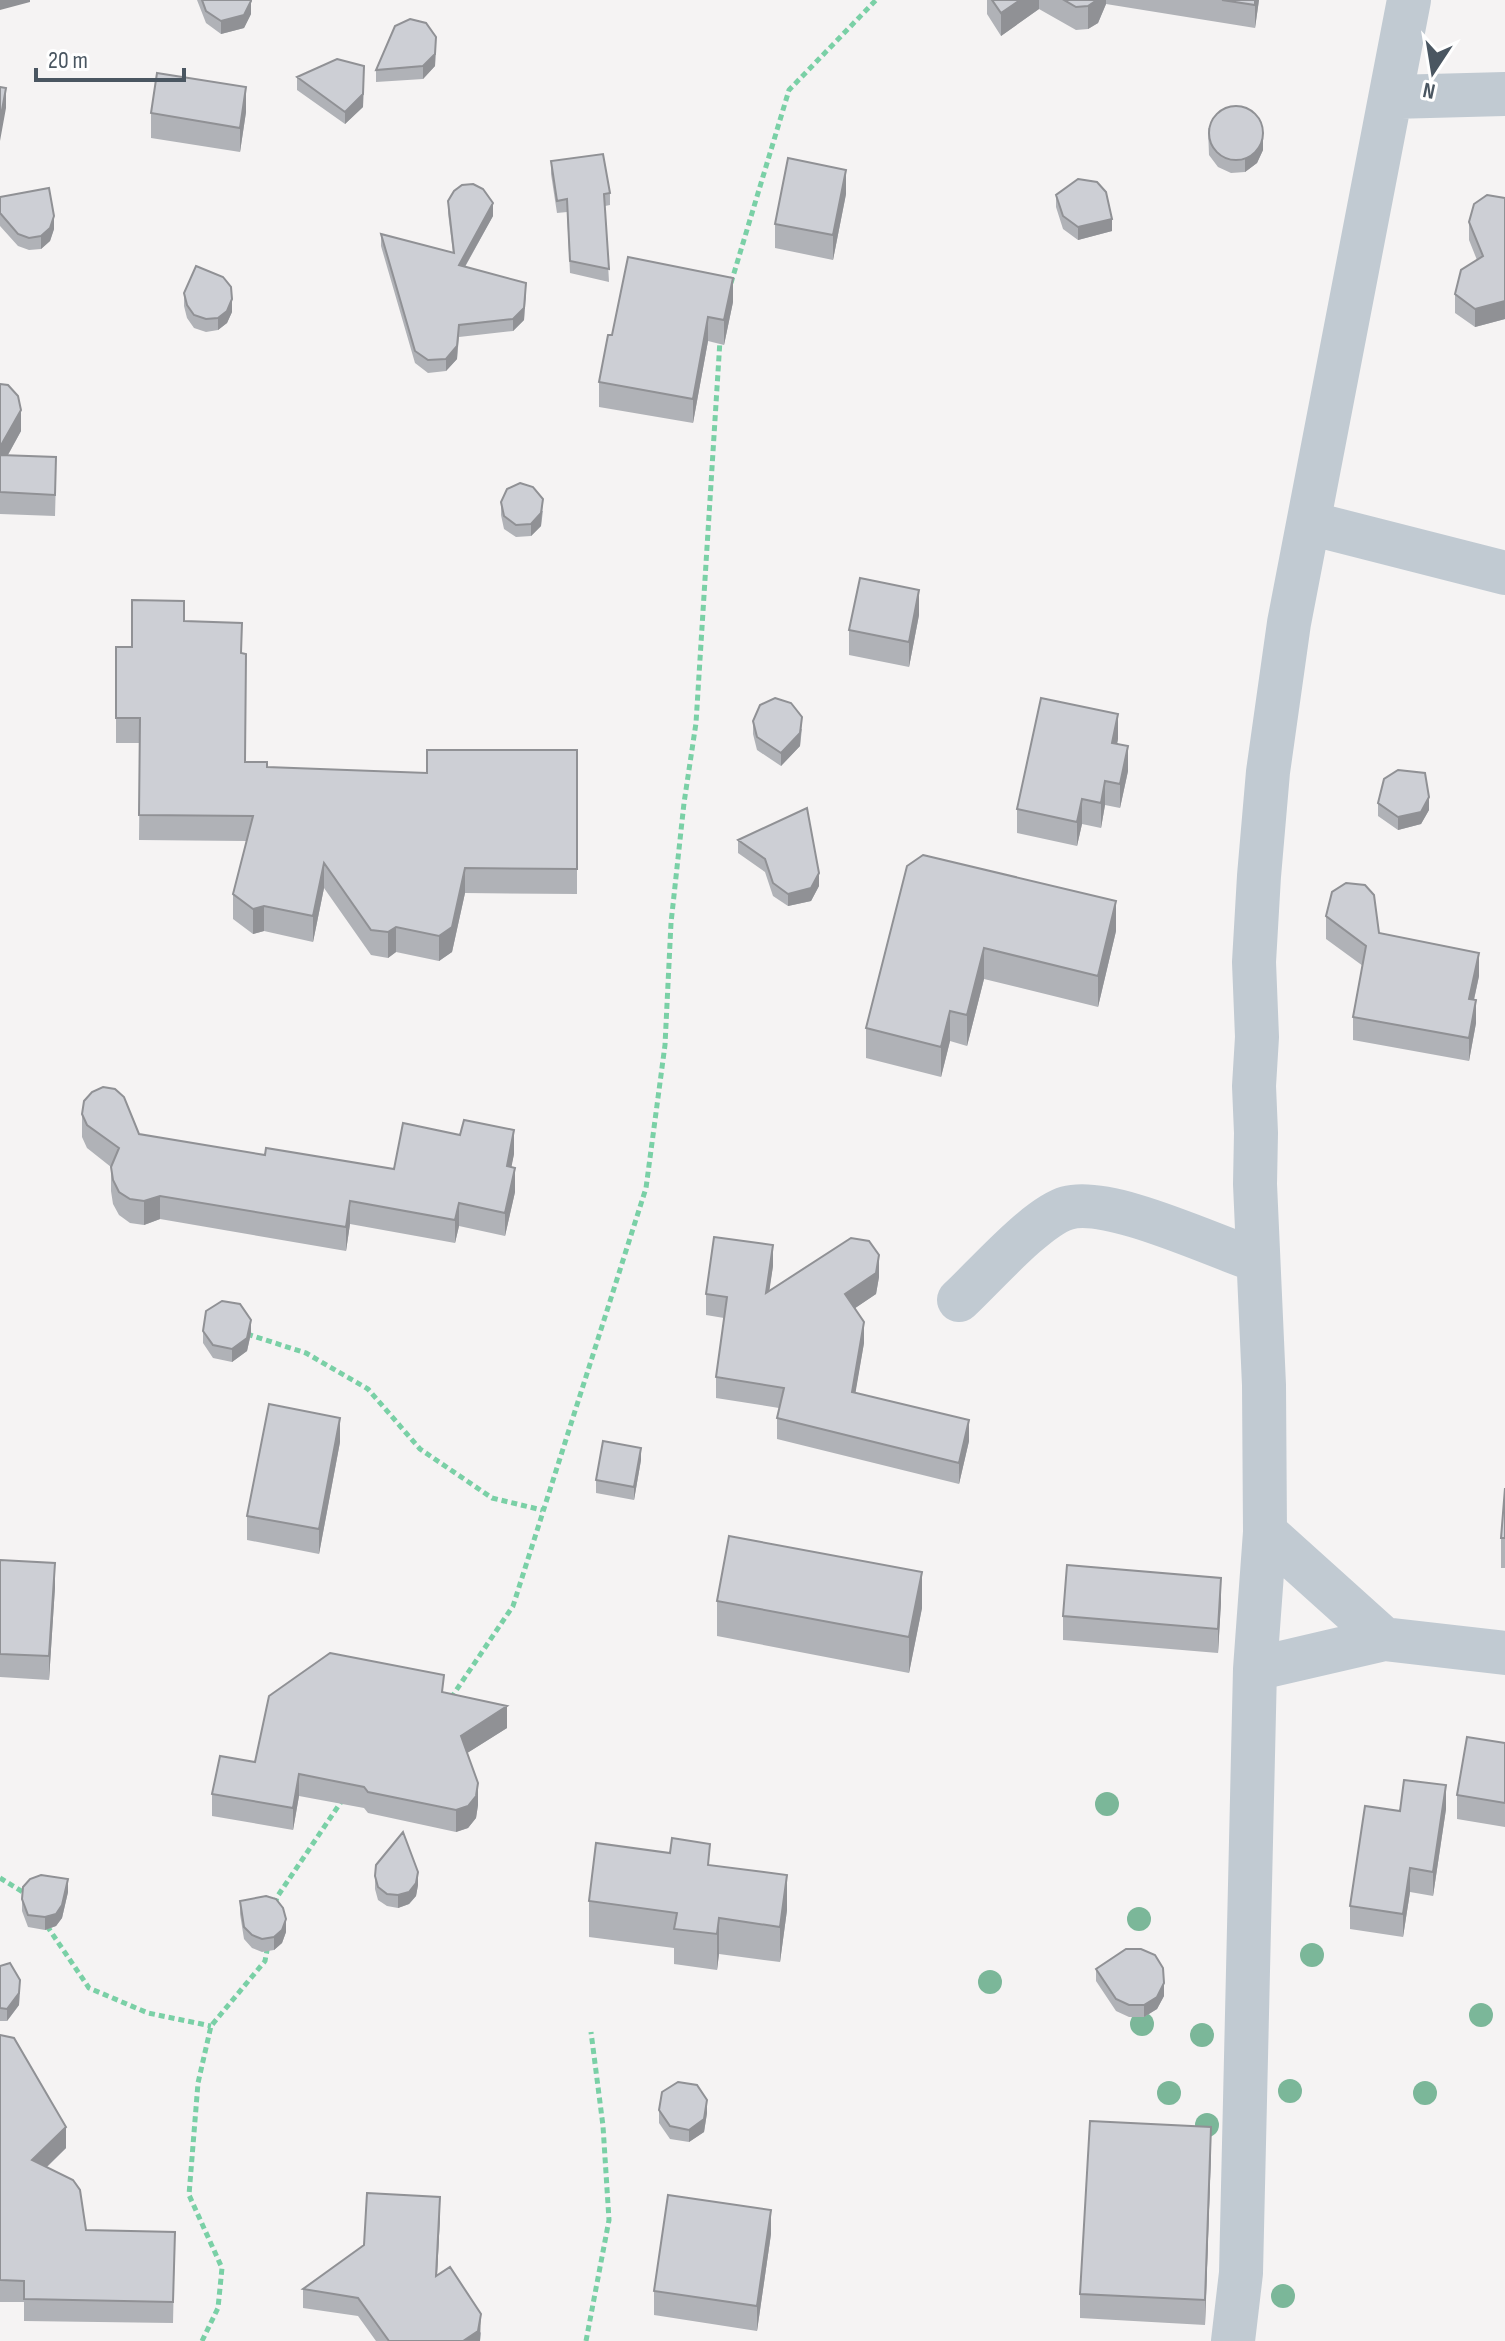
<svg xmlns="http://www.w3.org/2000/svg" width="1505" height="2341" font-family="'Sofia Sans Condensed',sans-serif">
  <style>
    .lines { fill: none; stroke-linecap: round; stroke-linejoin: round }
    .path { stroke: #7ad0a6; stroke-width: 5; stroke-dasharray: 6 4; stroke-linecap: butt }
    .street { stroke: #c1cad2; stroke-width: 44 }
    .tree { fill: #7bb799 }
    .wall { fill: #b0b2b7 }
    .shaded-wall { fill: #909195 }
    .building { fill: #cdcfd5; stroke: #909195; stroke-width: 2 }
  </style>
  <rect width="100%" height="100%" fill="#f5f3f3"/>
  <g class="lines">
    <!-- path -->
    <path class="path" d="M 731,283 L 789,90 L 876,0
      M 247,1334 L 306,1353 L 368,1389 L 420,1449 L 492,1498 L 542,1510
      M 451,1698 L 513,1606 L 646,1188 L 665,1045 L 671,923 L 684,803 L 696,723 L 720,340
      M 0,1878 L 26,1894
      M 275,1904 L 277,1897 L 343,1799
      M 47,1926 L 89,1988 L 148,2013 L 211,2026
      M 202,2341 L 218,2308 L 222,2268 L 189,2195 L 198,2083 L 211,2026 L 265,1961 L 268,1945
      M 586,2341 L 609,2220 L 603,2126 L 591,2032"/>
    <!-- street -->
    <path class="street" d="M 1392,97 L 1505,94
      M 1309,523 L 1505,573
      M 959,1300 C 984,1277 1036,1217 1067,1208 C 1109,1196 1213,1246 1256,1260
      M 1265,1532 L 1384,1639
      M 1255,1669 L 1384,1639 L 1505,1653
      M 1233,2341 L 1241,2273 L 1255,1669 L 1265,1532 L 1264,1385 L 1255,1184 L 1256,1133 L 1254,1086 L 1257,1037 L 1254,962 L 1259,876 L 1268,772 L 1289,623 L 1409,0"/>
  </g>
  <!-- trees -->
  <g class="tree">
    <circle cx="1107" cy="1804" r="12"/>
    <circle cx="1139" cy="1919" r="12"/>
    <circle cx="1312" cy="1955" r="12"/>
    <circle cx="990" cy="1982" r="12"/>
    <circle cx="1481" cy="2015" r="12"/>
    <circle cx="1142" cy="2024" r="12"/>
    <circle cx="1202" cy="2035" r="12"/>
    <circle cx="1290" cy="2091" r="12"/>
    <circle cx="1169" cy="2093" r="12"/>
    <circle cx="1425" cy="2093" r="12"/>
    <circle cx="1207" cy="2125" r="12"/>
    <circle cx="1283" cy="2296" r="12"/>
  </g>
  <!-- wall -->
  <path class="wall" d="M 197,0 L 251,0 L 251,14 L 244,28 L 221,34 L 206,23 Z
    M 987,0 L 1259,0 L 1255,28 L 1106,4 L 1098,23 L 1088,29 L 1076,30 L 1039,9 L 1001,36 L 987,14 Z
    M 436,50 L 435,66 L 423,79 L 376,82 L 376,70 Z
    M 297,77 L 364,78 L 363,107 L 345,124 L 297,90 Z
    M 246,112 L 240,152 L 151,138 L 151,113 Z
    M 1208,128 L 1263,150 L 1257,163 L 1245,172 L 1231,173 L 1218,167 L 1209,155 Z
    M 551,161 L 610,193 L 610,205 L 605,206 L 609,282 L 570,273 L 567,212 L 557,213 L 551,174 Z
    M 846,194 L 833,260 L 775,248 L 775,224 Z
    M 1056,195 L 1112,231 L 1078,240 L 1063,229 L 1056,207 Z
    M 0,197 L 54,229 L 50,241 L 41,249 L 29,250 L 18,246 L 0,226 Z
    M 1505,198 L 1505,319 L 1475,327 L 1455,313 L 1455,294 L 1477,260 L 1469,240 L 1469,222 Z
    M 448,201 L 493,216 L 465,267 L 526,296 L 524,320 L 513,331 L 459,337 L 457,359 L 446,371 L 428,373 L 415,363 L 381,246 L 381,234 L 453,253 L 448,213 Z
    M 184,293 L 232,312 L 227,323 L 218,330 L 206,332 L 194,328 L 187,318 L 184,306 Z
    M 733,302 L 724,345 L 708,341 L 693,423 L 599,407 L 599,382 L 612,335 Z
    M 0,384 L 21,431 L 8,455 L 56,479 L 55,516 L 0,514 Z
    M 501,502 L 543,511 L 541,526 L 531,536 L 516,537 L 504,529 L 501,515 Z
    M 919,615 L 909,667 L 849,655 L 849,630 Z
    M 184,621 L 242,653 L 245,762 L 267,767 L 427,773 L 577,750 L 577,894 L 465,893 L 452,952 L 439,961 L 396,952 L 388,958 L 371,955 L 324,888 L 313,942 L 264,931 L 253,934 L 233,919 L 233,894 L 247,841 L 139,840 L 140,743 L 116,743 L 116,647 L 132,647 Z
    M 753,721 L 802,729 L 800,746 L 781,766 L 757,750 L 753,734 Z
    M 1118,739 L 1117,744 L 1128,771 L 1120,808 L 1105,805 L 1101,828 L 1082,824 L 1077,846 L 1017,833 L 1017,809 Z
    M 1378,803 L 1429,810 L 1421,824 L 1398,830 L 1378,816 Z
    M 738,840 L 819,886 L 811,901 L 788,906 L 773,896 L 765,872 L 738,853 Z
    M 907,866 L 1116,931 L 1098,1007 L 984,979 L 967,1046 L 950,1041 L 941,1077 L 866,1058 L 866,1028 Z
    M 1326,916 L 1379,933 L 1479,976 L 1474,1000 L 1476,1023 L 1469,1061 L 1353,1040 L 1353,1017 L 1363,966 L 1326,939 Z
    M 82,1114 L 139,1134 L 265,1155 L 394,1169 L 514,1154 L 511,1167 L 515,1192 L 505,1236 L 459,1226 L 455,1243 L 350,1224 L 346,1251 L 160,1219 L 144,1225 L 130,1223 L 119,1215 L 113,1204 L 111,1191 L 111,1167 L 87,1148 L 82,1137 Z
    M 773,1266 L 769,1290 L 879,1277 L 876,1294 L 855,1308 L 864,1343 L 855,1393 L 969,1441 L 959,1484 L 777,1439 L 777,1418 L 779,1408 L 716,1398 L 716,1377 L 724,1318 L 706,1315 L 706,1294 Z
    M 203,1331 L 251,1333 L 247,1351 L 232,1362 L 213,1358 L 203,1343 Z
    M 340,1442 L 319,1554 L 247,1540 L 247,1516 Z
    M 641,1460 L 634,1500 L 596,1493 L 596,1480 Z
    M 1505,1488 L 1505,1568 L 1501,1568 L 1501,1538 Z
    M 0,1560 L 55,1587 L 49,1680 L 0,1677 Z
    M 717,1601 L 922,1608 L 909,1673 L 717,1636 Z
    M 1221,1602 L 1218,1653 L 1063,1640 L 1063,1616 Z
    M 444,1693 L 507,1728 L 467,1753 L 478,1805 L 476,1818 L 468,1828 L 456,1832 L 368,1813 L 364,1808 L 299,1796 L 293,1830 L 212,1816 L 212,1794 L 255,1762 Z
    M 1505,1743 L 1505,1827 L 1457,1819 L 1457,1795 Z
    M 1446,1809 L 1433,1896 L 1410,1892 L 1403,1937 L 1350,1929 L 1350,1906 L 1400,1811 Z
    M 710,1865 L 787,1910 L 780,1962 L 719,1954 L 717,1970 L 674,1964 L 674,1948 L 589,1937 L 589,1901 Z
    M 375,1876 L 418,1885 L 416,1896 L 409,1904 L 398,1908 L 387,1906 L 378,1900 L 375,1889 Z
    M 68,1892 L 62,1918 L 56,1926 L 45,1930 L 28,1927 L 22,1911 L 22,1899 Z
    M 240,1901 L 286,1932 L 282,1943 L 274,1950 L 262,1952 L 252,1948 L 244,1939 L 240,1914 Z
    M 0,1966 L 20,1993 L 19,2005 L 7,2021 L 0,2021 Z
    M 1096,1969 L 1164,1996 L 1157,2009 L 1144,2017 L 1129,2017 L 1116,2011 L 1096,1981 Z
    M 0,2035 L 66,2148 L 47,2167 L 86,2230 L 175,2232 L 173,2323 L 24,2321 L 24,2302 L 0,2302 Z
    M 659,2110 L 707,2113 L 704,2132 L 689,2142 L 670,2139 L 659,2123 Z
    M 1211,2152 L 1205,2325 L 1080,2318 L 1080,2294 Z
    M 440,2216 L 437,2275 L 481,2333 L 480,2341 L 376,2341 L 358,2316 L 303,2308 L 303,2289 Z
    M 771,2234 L 757,2331 L 654,2315 L 654,2291 Z"/>
  <!-- shaded-wall -->
  <path class="shaded-wall" d="M 0,0 L 30,0 L 30,2 L 0,10 Z
    M 1020,0 L 1039,0 L 1039,9 L 1001,36 L 1001,13 Z
    M 1097,0 L 1106,0 L 1106,4 L 1098,23 L 1088,29 L 1088,6 Z
    M 1255,0 L 1259,0 L 1255,28 Z
    M 251,1 L 251,14 L 244,28 L 221,34 L 221,21 Z
    M 436,37 L 435,66 L 423,79 L 423,66 Z
    M 364,66 L 363,107 L 345,124 L 345,112 Z
    M 246,87 L 246,112 L 240,152 L 240,128 Z
    M 6,88 L 6,108 L 0,141 L 0,121 Z
    M 1263,138 L 1263,150 L 1257,163 L 1245,172 L 1245,159 Z
    M 846,170 L 846,194 L 833,260 L 833,235 Z
    M 493,203 L 493,216 L 459,277 L 459,265 Z
    M 54,216 L 54,229 L 50,241 L 41,249 L 41,236 Z
    M 1112,219 L 1112,231 L 1078,240 L 1078,227 Z
    M 733,278 L 733,302 L 724,345 L 724,320 Z
    M 526,283 L 524,320 L 513,331 L 513,319 Z
    M 232,299 L 232,312 L 227,323 L 218,330 L 218,318 Z
    M 1505,301 L 1505,319 L 1475,327 L 1475,309 Z
    M 708,317 L 708,341 L 693,423 L 693,399 Z
    M 459,325 L 457,359 L 446,371 L 446,359 Z
    M 21,410 L 21,431 L 0,469 L 0,447 Z
    M 543,499 L 541,526 L 531,536 L 531,524 Z
    M 919,590 L 919,615 L 909,667 L 909,642 Z
    M 1118,714 L 1118,739 L 1112,768 L 1112,743 Z
    M 802,717 L 800,746 L 781,766 L 781,753 Z
    M 1128,746 L 1128,771 L 1120,808 L 1120,784 Z
    M 1105,781 L 1105,805 L 1101,828 L 1101,803 Z
    M 1429,797 L 1429,810 L 1421,824 L 1398,830 L 1398,817 Z
    M 1082,799 L 1082,824 L 1077,846 L 1077,822 Z
    M 324,863 L 324,888 L 313,942 L 313,916 Z
    M 465,868 L 465,893 L 452,952 L 439,961 L 439,936 Z
    M 819,873 L 819,886 L 811,901 L 788,906 L 788,894 Z
    M 1116,901 L 1116,931 L 1098,1007 L 1098,976 Z
    M 264,906 L 264,931 L 253,934 L 253,909 Z
    M 396,927 L 396,952 L 388,958 L 388,932 Z
    M 984,948 L 984,979 L 967,1046 L 967,1015 Z
    M 1479,953 L 1479,976 L 1469,1022 L 1469,999 Z
    M 1476,1000 L 1476,1023 L 1469,1061 L 1469,1038 Z
    M 950,1011 L 950,1041 L 941,1077 L 941,1047 Z
    M 514,1130 L 514,1154 L 507,1190 L 507,1166 Z
    M 515,1168 L 515,1192 L 505,1236 L 505,1213 Z
    M 160,1196 L 160,1219 L 144,1225 L 144,1201 Z
    M 350,1201 L 350,1224 L 346,1251 L 346,1227 Z
    M 459,1203 L 459,1226 L 455,1243 L 455,1220 Z
    M 773,1245 L 773,1266 L 766,1314 L 766,1293 Z
    M 879,1255 L 879,1277 L 876,1294 L 845,1315 L 845,1294 Z
    M 251,1320 L 251,1333 L 247,1351 L 232,1362 L 232,1349 Z
    M 864,1322 L 864,1343 L 852,1413 L 852,1392 Z
    M 340,1418 L 340,1442 L 319,1554 L 319,1529 Z
    M 969,1420 L 969,1441 L 959,1484 L 959,1463 Z
    M 641,1448 L 641,1460 L 634,1500 L 634,1487 Z
    M 55,1563 L 55,1587 L 49,1680 L 49,1656 Z
    M 922,1572 L 922,1608 L 909,1673 L 909,1637 Z
    M 1221,1578 L 1221,1602 L 1218,1653 L 1218,1629 Z
    M 507,1706 L 507,1728 L 461,1757 L 461,1736 Z
    M 299,1774 L 299,1796 L 293,1830 L 293,1808 Z
    M 478,1783 L 478,1805 L 476,1818 L 468,1828 L 456,1832 L 456,1810 Z
    M 1446,1785 L 1446,1809 L 1433,1896 L 1433,1872 Z
    M 1410,1868 L 1410,1892 L 1403,1937 L 1403,1914 Z
    M 418,1872 L 418,1885 L 416,1896 L 409,1904 L 398,1908 L 398,1895 Z
    M 787,1875 L 787,1910 L 780,1962 L 780,1927 Z
    M 68,1879 L 68,1892 L 62,1918 L 56,1926 L 45,1930 L 45,1917 Z
    M 719,1918 L 719,1954 L 717,1970 L 717,1934 Z
    M 286,1919 L 286,1932 L 282,1943 L 274,1950 L 274,1937 Z
    M 20,1980 L 19,2005 L 7,2021 L 7,2009 Z
    M 1164,1983 L 1164,1996 L 1157,2009 L 1144,2017 L 1144,2005 Z
    M 707,2100 L 707,2113 L 704,2132 L 689,2142 L 689,2130 Z
    M 66,2127 L 66,2148 L 32,2181 L 32,2160 Z
    M 1211,2127 L 1211,2152 L 1205,2325 L 1205,2300 Z
    M 440,2197 L 440,2216 L 436,2295 L 436,2276 Z
    M 771,2210 L 771,2234 L 757,2331 L 757,2306 Z
    M 481,2314 L 480,2341 L 463,2341 Z"/>
  <!-- building -->
  <path class="building" d="M 202,0 L 251,0 L 251,1 L 244,15 L 221,21 L 206,11 Z
    M 992,0 L 1020,0 L 1001,13 Z
    M 1064,0 L 1097,0 L 1088,6 L 1076,7 Z
    M 1222,0 L 1255,0 L 1255,5 Z
    M 410,19 L 426,23 L 436,37 L 435,54 L 423,66 L 376,70 L 395,26 Z
    M 337,59 L 364,66 L 363,94 L 345,112 L 297,77 Z
    M 157,73 L 246,87 L 240,128 L 151,113 Z
    M 0,87 L 6,88 L 0,121 Z
    M1209 133a27 27 0 1 1 54 0a27 27 0 1 1-54 0Z
    M 603,154 L 610,193 L 604,194 L 609,269 L 570,261 L 567,199 L 557,201 L 551,161 Z
    M 788,158 L 846,170 L 833,235 L 775,224 Z
    M 1078,179 L 1097,182 L 1106,192 L 1112,219 L 1078,227 L 1063,216 L 1056,195 Z
    M 473,184 L 483,189 L 493,203 L 459,265 L 526,283 L 524,308 L 513,319 L 459,325 L 457,346 L 446,359 L 428,360 L 415,351 L 381,234 L 454,253 L 448,201 L 454,191 L 462,185 Z
    M 49,188 L 54,216 L 50,228 L 41,236 L 29,238 L 18,234 L 0,213 L 0,197 Z
    M 1487,195 L 1505,198 L 1505,301 L 1475,309 L 1455,294 L 1461,270 L 1483,256 L 1469,222 L 1474,204 Z
    M 628,257 L 733,278 L 724,320 L 708,317 L 693,399 L 599,382 L 608,335 L 612,335 Z
    M 196,266 L 223,277 L 231,287 L 232,299 L 227,311 L 218,318 L 206,319 L 194,315 L 187,305 L 184,293 Z
    M 0,384 L 8,385 L 18,396 L 21,410 L 0,447 Z
    M 0,455 L 56,457 L 55,495 L 0,492 Z
    M 520,483 L 533,487 L 543,499 L 541,513 L 531,524 L 516,525 L 504,516 L 501,502 L 507,489 Z
    M 860,578 L 919,590 L 909,642 L 849,630 Z
    M 132,600 L 184,601 L 184,621 L 242,623 L 241,653 L 246,654 L 245,762 L 267,762 L 267,767 L 427,773 L 427,750 L 577,750 L 577,869 L 465,868 L 452,927 L 439,936 L 396,927 L 388,932 L 371,930 L 324,863 L 313,916 L 264,906 L 253,909 L 233,894 L 253,816 L 139,815 L 140,718 L 116,718 L 116,647 L 132,647 Z
    M 775,698 L 791,703 L 802,717 L 800,733 L 781,753 L 757,737 L 753,721 L 760,705 Z
    M 1041,698 L 1118,714 L 1112,743 L 1128,746 L 1120,784 L 1105,781 L 1101,803 L 1082,799 L 1077,822 L 1017,809 Z
    M 1398,770 L 1425,773 L 1429,797 L 1421,812 L 1398,817 L 1378,803 L 1384,779 Z
    M 807,808 L 819,873 L 811,888 L 788,894 L 773,883 L 765,859 L 738,840 Z
    M 923,855 L 1116,901 L 1098,976 L 984,948 L 967,1015 L 950,1011 L 941,1047 L 866,1028 L 907,866 Z
    M 1346,883 L 1365,885 L 1374,895 L 1379,933 L 1479,953 L 1469,999 L 1476,1000 L 1469,1038 L 1353,1017 L 1366,946 L 1326,916 L 1332,892 Z
    M 103,1087 L 115,1089 L 124,1097 L 139,1134 L 265,1155 L 266,1148 L 394,1169 L 403,1123 L 460,1135 L 464,1120 L 514,1130 L 507,1166 L 515,1168 L 505,1213 L 459,1203 L 455,1220 L 350,1201 L 346,1227 L 160,1196 L 144,1201 L 130,1199 L 119,1192 L 113,1180 L 111,1167 L 119,1148 L 87,1125 L 82,1114 L 84,1101 L 92,1092 Z
    M 714,1237 L 773,1245 L 766,1293 L 851,1238 L 869,1241 L 879,1255 L 876,1273 L 845,1294 L 864,1322 L 852,1392 L 969,1420 L 959,1463 L 777,1418 L 784,1388 L 716,1377 L 727,1297 L 706,1294 Z
    M 222,1301 L 240,1304 L 251,1320 L 247,1338 L 232,1349 L 213,1345 L 203,1331 L 206,1311 Z
    M 269,1404 L 340,1418 L 319,1529 L 247,1516 Z
    M 603,1441 L 641,1448 L 634,1487 L 596,1480 Z
    M 1505,1488 L 1505,1538 L 1501,1538 Z
    M 729,1536 L 922,1572 L 909,1637 L 717,1601 Z
    M 0,1560 L 55,1563 L 49,1656 L 0,1654 Z
    M 1067,1565 L 1221,1578 L 1218,1629 L 1063,1616 Z
    M 330,1653 L 444,1675 L 442,1692 L 507,1706 L 461,1736 L 478,1783 L 476,1796 L 468,1806 L 456,1810 L 368,1792 L 364,1787 L 299,1774 L 293,1808 L 212,1794 L 220,1756 L 255,1762 L 269,1696 Z
    M 1467,1737 L 1505,1743 L 1505,1803 L 1457,1795 Z
    M 1404,1780 L 1446,1785 L 1433,1872 L 1410,1868 L 1403,1914 L 1350,1906 L 1365,1806 L 1400,1811 Z
    M 403,1832 L 418,1872 L 416,1883 L 409,1892 L 398,1895 L 387,1894 L 378,1887 L 375,1876 L 376,1865 Z
    M 672,1838 L 710,1844 L 708,1865 L 787,1875 L 780,1927 L 719,1918 L 717,1934 L 674,1929 L 677,1913 L 589,1901 L 596,1843 L 670,1853 Z
    M 41,1875 L 68,1879 L 62,1905 L 56,1914 L 45,1917 L 28,1915 L 22,1899 L 23,1887 L 30,1879 Z
    M 266,1896 L 276,1899 L 283,1908 L 286,1919 L 282,1930 L 274,1937 L 262,1939 L 252,1935 L 244,1927 L 240,1901 Z
    M 1126,1949 L 1141,1949 L 1155,1955 L 1163,1968 L 1164,1983 L 1157,1997 L 1144,2005 L 1129,2005 L 1116,1999 L 1096,1969 Z
    M 10,1963 L 20,1980 L 19,1993 L 7,2009 L 0,2008 L 0,1966 Z
    M 0,2035 L 14,2038 L 66,2127 L 32,2160 L 73,2180 L 80,2190 L 86,2230 L 175,2232 L 173,2302 L 24,2299 L 24,2281 L 0,2280 Z
    M 678,2082 L 697,2085 L 707,2100 L 704,2119 L 689,2130 L 670,2126 L 659,2110 L 662,2092 Z
    M 1090,2121 L 1211,2127 L 1205,2300 L 1080,2294 Z
    M 367,2193 L 440,2197 L 436,2276 L 450,2267 L 481,2314 L 478,2331 L 463,2341 L 389,2341 L 358,2298 L 303,2289 L 364,2245 Z
    M 668,2195 L 771,2210 L 757,2306 L 654,2291 Z"/>
  <!-- north arrow -->
  <g transform="translate(1433 72) rotate(192)" stroke="#ffffff" stroke-width="6" paint-order="stroke">
  <path d="M0-6L14 30L0 20L-14 30Z" fill="#4a5661"/>
  <text y="-12" font-size="22" font-weight="bold" text-anchor="middle" fill="#4a5661">N</text>
  </g>
  <!-- scale -->
  <path d="M36 68v12h148v-12" fill="none" stroke="#4a5661" stroke-width="4"/>
  <text x="48" y="68" font-size="24" fill="#4a5661" stroke="#ffffff" stroke-width="6" paint-order="stroke">20 m</text>
</svg>
